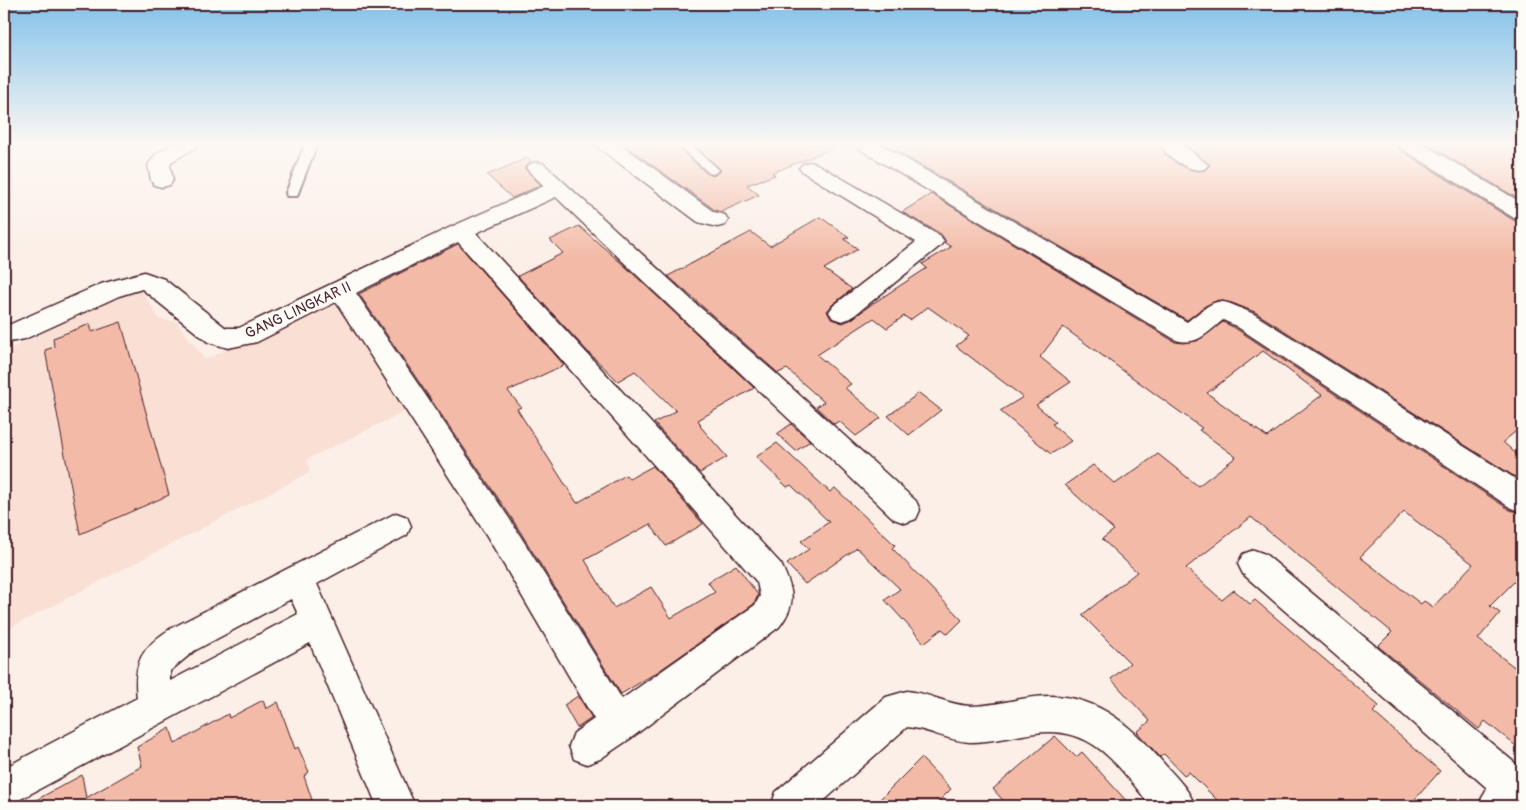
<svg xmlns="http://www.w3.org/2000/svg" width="1526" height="810" font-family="Pangolin,sans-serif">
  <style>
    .built { fill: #f9dfd4 }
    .building { fill: #f3bba7; stroke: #4a1f2b; fill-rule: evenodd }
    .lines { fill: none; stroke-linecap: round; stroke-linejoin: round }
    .lane-casing { stroke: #4a1f2b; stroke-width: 4 }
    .street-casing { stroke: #4a1f2b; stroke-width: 3 }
    .lane { fill: #fdfcf7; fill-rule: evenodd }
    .street { fill: #fdfcf7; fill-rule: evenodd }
    .labels { text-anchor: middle; stroke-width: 5; stroke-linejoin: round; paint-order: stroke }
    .street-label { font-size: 15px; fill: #4a1f2b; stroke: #fdfcf7 }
  </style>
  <rect width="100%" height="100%" fill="#fbefe7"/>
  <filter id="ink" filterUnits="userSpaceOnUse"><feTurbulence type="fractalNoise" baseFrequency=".02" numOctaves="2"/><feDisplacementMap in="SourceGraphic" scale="10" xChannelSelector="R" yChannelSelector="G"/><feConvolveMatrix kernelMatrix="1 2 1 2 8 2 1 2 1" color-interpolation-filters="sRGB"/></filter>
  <g filter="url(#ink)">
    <!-- built -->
    <path class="built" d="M 139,286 L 159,319 L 177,322 L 205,360 L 331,300 L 412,408 L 307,459 L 310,472 L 4,631 L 4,352 Z"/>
    <!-- building -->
    <path class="building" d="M 623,144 L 675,144 L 708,174 L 713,176 L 720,172 L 720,169 L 693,144 L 841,145 L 772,173 L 775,175 L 747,185 L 759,195 L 721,212 L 715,210 Z
      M 884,144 L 1157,144 L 1166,155 L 1178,164 L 1198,171 L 1205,170 L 1210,165 L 1185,144 L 1396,144 L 1400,150 L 1513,220 L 1522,222 L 1522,426 L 1503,442 L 1522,459 L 1522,478 L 1520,480 L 1255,312 L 1232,303 L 1218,300 L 1205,306 L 1187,320 Z
      M 1427,144 L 1522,144 L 1522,201 Z
      M 527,158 L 531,162 L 525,167 L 525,169 L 541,185 L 512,198 L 487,175 Z
      M 931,194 L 1175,342 L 1183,343 L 1197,341 L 1223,322 L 1235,328 L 1510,510 L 1522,514 L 1522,574 L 1490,606 L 1500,613 L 1478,639 L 1522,673 L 1522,751 L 1485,721 L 1479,729 L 1378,646 L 1392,632 L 1251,517 L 1186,568 L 1222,600 L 1234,590 L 1250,604 L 1255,600 L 1379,706 L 1373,712 L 1440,771 L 1409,806 L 1223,806 L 1189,772 L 1184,775 L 1164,754 L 1160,757 L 1137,732 L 1150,721 L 1111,679 L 1130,663 L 1082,615 L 1137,572 L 1102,539 L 1114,530 L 1065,485 L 1093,465 L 1115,484 L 1158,454 L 1198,486 L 1236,457 L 1199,430 L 1202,428 L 1063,327 L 1040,357 L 1071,382 L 1036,405 L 1056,422 L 1052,424 L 1071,441 L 1051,454 L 1000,411 L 1023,397 L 956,346 L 969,336 L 928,307 L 910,320 L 904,316 L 887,328 L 874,318 L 817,355 L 851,384 L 845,388 L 881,418 L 856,436 L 839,421 L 834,424 L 816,407 L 824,402 L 787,369 L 778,373 L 668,276 L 751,232 L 770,246 L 820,217 L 849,237 L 844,239 L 858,249 L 824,269 L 852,289 L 832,305 L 827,311 L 831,319 L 843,323 L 852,319 L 872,304 L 927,268 L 922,264 L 951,247 L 945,243 L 945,240 L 941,234 L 902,212 ZM 1263,351 L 1322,395 L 1267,437 L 1207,393 ZM 1404,512 L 1473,564 L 1433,607 L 1424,601 L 1421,604 L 1360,557 Z
      M 579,226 L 627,268 L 754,388 L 698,420 L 701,425 L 700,426 L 727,457 L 705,470 L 700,473 L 654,423 L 676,411 L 635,371 L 618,381 L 589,353 L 518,276 L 563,253 L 550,240 Z
      M 458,244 L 564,365 L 508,391 L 521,407 L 517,409 L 577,503 L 626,475 L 629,479 L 653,466 L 703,524 L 666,546 L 650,524 L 585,560 L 614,608 L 651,587 L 671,618 L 715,592 L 708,582 L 736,565 L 758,595 L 754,604 L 659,671 L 621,694 L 511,517 L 359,294 Z
      M 121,322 L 169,495 L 80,534 L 45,350 L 54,347 L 53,338 L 90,324 L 92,332 Z
      M 919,393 L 941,410 L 909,435 L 888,416 Z
      M 791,424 L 810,441 L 796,451 L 777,434 Z
      M 777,443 L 830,492 L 835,488 L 895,545 L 892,548 L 962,620 L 948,634 L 942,629 L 924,643 L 885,600 L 900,589 L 857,548 L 805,584 L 787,564 L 809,549 L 801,541 L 829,522 L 791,485 L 787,487 L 756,457 Z
      M 578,696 L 592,718 L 577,728 L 564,705 Z
      M 263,700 L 266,709 L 278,702 L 295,749 L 298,747 L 309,772 L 304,776 L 314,806 L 25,806 L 82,775 L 86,798 L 142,766 L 137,747 L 170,728 L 175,744 L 228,714 L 229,718 Z
      M 1055,736 L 1076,757 L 1082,752 L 1131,806 L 1008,806 L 993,789 Z
      M 921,758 L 951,789 L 934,806 L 873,806 Z"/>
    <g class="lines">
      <defs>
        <path id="lane" d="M 305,144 L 317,144 L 298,193 L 297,196 L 287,196 L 286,193 Z
          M 677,144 L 690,144 L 719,170 L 713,174 L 709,173 Z"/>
        <path id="street" d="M 173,144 L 198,144 L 195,148 L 171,162 L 170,165 L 173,180 L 170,185 L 162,187 L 154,185 L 151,180 L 148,165 L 156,154 Z
          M 596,144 L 620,144 L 714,212 L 725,215 L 728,220 L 725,225 L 717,227 L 698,222 L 599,148 Z
          M 855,144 L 880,144 L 1187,322 C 1220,296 1215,297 1254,314 L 1522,483 L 1522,512 L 1511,508 L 1236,326 L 1223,320 C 1207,333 1197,346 1176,340 L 858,148 Z
          M 1159,144 L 1182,144 L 1208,165 L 1204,169 C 1189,173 1168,157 1159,144 Z
          M 1398,144 L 1423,144 L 1522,203 L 1522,220 L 1514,218 L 1401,148 Z
          M 537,162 L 544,164 L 695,303 L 773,371 L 916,501 L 920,510 L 916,519 L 905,523 L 894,519 C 782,411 668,306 556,197 L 476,233 L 781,564 C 793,590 798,603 779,627 L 631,738 L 600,759 L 587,764 L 574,759 L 569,746 L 574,733 L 594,719 L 487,536 L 336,302 L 257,342 L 228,348 L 208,342 L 142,289 L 119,296 L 25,339 L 4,343 L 4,325 L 11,324 L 101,284 L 144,272 L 164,279 L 226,328 L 239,328 L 453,226 L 544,186 L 526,168 L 530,164 ZM 458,242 L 757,582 L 760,596 L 755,605 L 622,699 L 509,518 L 356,293 Z
          M 810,162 L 817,164 L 940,236 L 944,241 L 940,246 L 851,318 L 842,321 L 833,318 L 829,312 L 833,306 L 916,242 L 803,172 L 799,168 L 803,164 Z
          M 396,513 L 407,517 L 411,526 L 407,535 L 317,584 L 415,806 L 377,806 L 310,643 L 17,801 L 4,806 L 4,768 L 137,698 C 133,663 141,648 170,629 ZM 291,599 L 298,614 L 170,681 L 170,671 L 194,651 Z
          M 1254,550 L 1265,554 L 1522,769 L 1522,806 L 1478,806 L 1487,788 L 1243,574 L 1238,564 L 1243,554 Z
          M 907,691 C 929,693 948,705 970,706 C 997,706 1023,696 1050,696 C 1101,696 1135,730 1166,766 C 1178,779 1189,790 1195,806 L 1151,806 C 1118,766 1094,725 1035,733 C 1014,736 992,742 970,742 C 948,741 929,729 907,727 L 818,806 L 771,806 L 776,792 L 886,697 Z"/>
      </defs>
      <!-- lane casing -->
      <use href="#lane" class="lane-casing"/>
      <!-- street casing -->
      <use href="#street" class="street-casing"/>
      <!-- lane -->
      <use href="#lane" class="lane"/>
      <!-- street -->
      <use href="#street" class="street"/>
    </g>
  </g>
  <!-- sky -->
  <linearGradient id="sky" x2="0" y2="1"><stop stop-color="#83c2e9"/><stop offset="0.56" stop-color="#fdf8f4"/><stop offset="1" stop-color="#fdf8f4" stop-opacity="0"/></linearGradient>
  <rect width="1526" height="258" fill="url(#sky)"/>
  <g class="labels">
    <!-- street labels -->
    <g class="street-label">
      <text transform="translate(298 310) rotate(-25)" y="5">GANG LINGKAR II</text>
    </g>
  </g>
  <!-- margin -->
  <rect width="1526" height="810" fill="none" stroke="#fdfcf7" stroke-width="20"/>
  <rect x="10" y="10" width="1506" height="790" fill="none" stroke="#4a1f2b" stroke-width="2" filter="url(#ink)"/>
</svg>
